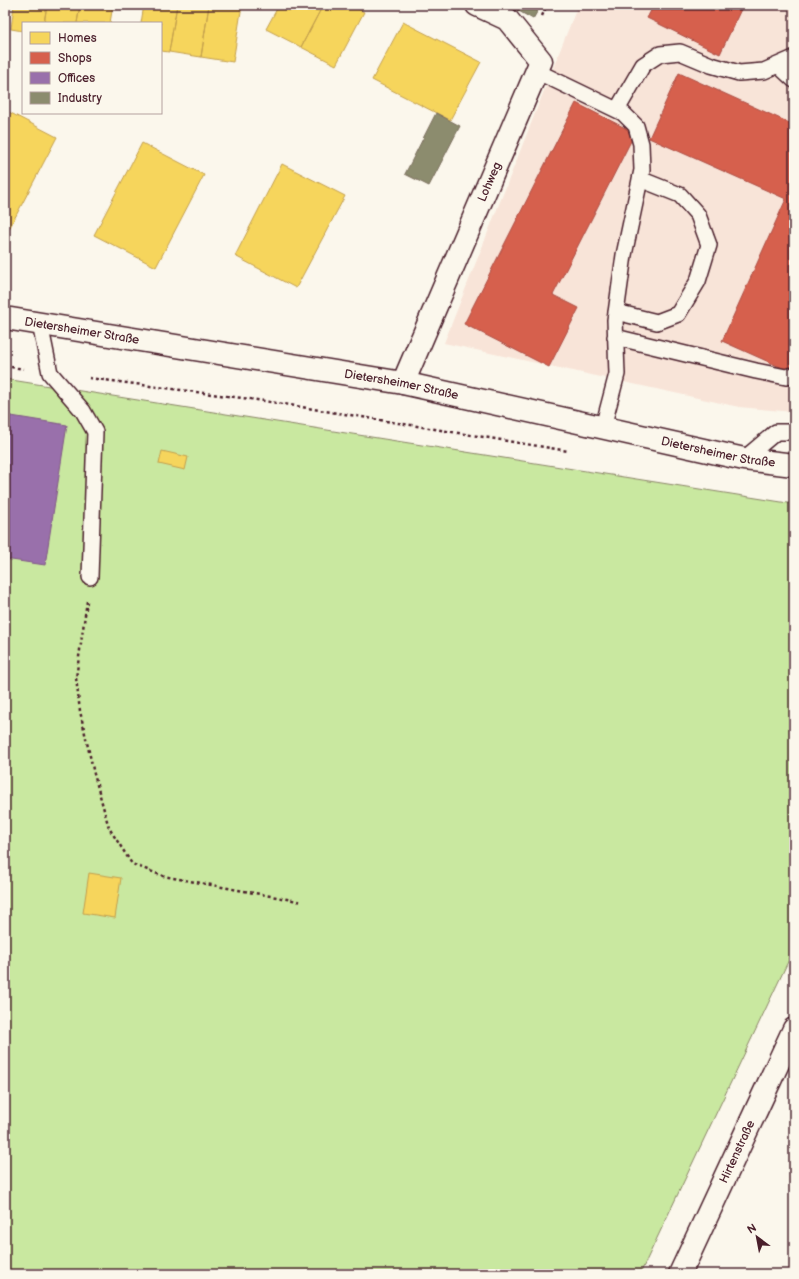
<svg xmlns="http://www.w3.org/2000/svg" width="799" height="1279" font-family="'Balsamiq Sans',sans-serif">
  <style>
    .built { fill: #f8e4d8 }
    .green { fill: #c9e8a0; stroke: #8a8466 }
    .homes { fill: #f6d55c; stroke: #c29e4d }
    .shops { fill: #d6604d; stroke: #ac4c43 }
    .offices { fill: #9970ab; stroke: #815885 }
    .industry { fill: #8c8c6e; stroke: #786b5a }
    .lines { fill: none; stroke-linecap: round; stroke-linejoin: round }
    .lane-casing { stroke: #4a1f2b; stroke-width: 18 }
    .street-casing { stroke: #4a1f2b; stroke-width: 25 }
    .secondary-casing { stroke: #4a1f2b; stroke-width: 25 }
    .path { stroke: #4a1f2b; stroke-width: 2.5; stroke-dasharray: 3 3; stroke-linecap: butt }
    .lane { stroke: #fbf7ec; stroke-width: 15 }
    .street { stroke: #fbf7ec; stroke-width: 22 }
    .secondary { stroke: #fbf7ec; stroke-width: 22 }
    .labels { text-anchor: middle; stroke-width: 4; stroke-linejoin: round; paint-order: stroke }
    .street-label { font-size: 12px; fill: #4a1f2b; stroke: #fbf7ec }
  </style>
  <rect width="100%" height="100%" fill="#fbf7ec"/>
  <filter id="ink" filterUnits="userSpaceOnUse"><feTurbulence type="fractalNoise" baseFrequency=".025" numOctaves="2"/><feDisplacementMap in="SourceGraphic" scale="8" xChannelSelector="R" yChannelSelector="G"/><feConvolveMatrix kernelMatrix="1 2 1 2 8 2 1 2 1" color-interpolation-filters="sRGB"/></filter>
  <g filter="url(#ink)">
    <!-- built -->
    <path class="built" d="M 578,5 L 794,5 L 794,412 L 739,407 L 444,343 Z"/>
    <!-- green -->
    <path class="green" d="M 5,379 L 794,504 L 794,949 L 640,1274 L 5,1274 Z"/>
    <!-- homes -->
    <path class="homes" d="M 14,5 L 47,5 L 44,23 L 23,23 L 23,31 L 11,29 Z
      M 47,5 L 80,5 L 77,23 L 44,23 Z
      M 80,5 L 113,5 L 110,23 L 77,23 Z
      M 144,5 L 177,5 L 169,52 L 161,51 L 161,23 L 141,23 Z
      M 177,5 L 209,5 L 201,57 L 169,52 Z
      M 209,5 L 242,5 L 233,62 L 201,57 Z
      M 279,5 L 323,5 L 301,47 L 266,29 Z
      M 323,5 L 351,5 L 364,12 L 336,65 L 301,47 Z
      M 403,22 L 481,62 L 450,120 L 372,80 Z
      M 5,110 L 57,137 L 9,229 L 5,227 Z
      M 142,143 L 204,175 L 156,267 L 94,235 Z
      M 282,164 L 345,196 L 296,288 L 235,256 Z
      M 162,451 L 188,457 L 185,470 L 159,464 Z
      M 89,873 L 121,878 L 115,918 L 83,913 Z"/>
    <!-- shops -->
    <path class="shops" d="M 654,5 L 743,5 L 720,54 L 647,18 Z
      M 679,73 L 794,125 L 794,360 L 789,371 L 722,341 L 786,199 L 649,138 Z
      M 576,103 L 635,133 L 553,295 L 579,308 L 549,367 L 464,324 Z"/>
    <!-- offices -->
    <path class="offices" d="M 5,415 L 67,425 L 45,565 L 5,559 Z"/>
    <!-- industry -->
    <path class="industry" d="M 508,5 L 541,5 L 533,19 Z
      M 436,113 L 460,126 L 429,186 L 405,174 Z"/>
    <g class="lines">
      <defs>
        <path id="lane" d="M 778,65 L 794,80
          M 536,71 L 623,113 L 636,126 L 641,144 L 642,170 L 624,255 L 615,320 L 617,374 L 603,427
          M 617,110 L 643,65 L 660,54 L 680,52 L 711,65 L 739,73 L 764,71 L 794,58
          M 616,312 L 657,322 L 678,314 L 698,281 L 709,245 L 698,215 L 680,195 L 640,179
          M 40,324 L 50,373 L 83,411 L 95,432 L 90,577
          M 615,337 L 756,371 L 786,377 L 794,375
          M 744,459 L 776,432 L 794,432"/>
        <g id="street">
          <path id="s1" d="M 403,383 L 541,61 L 507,19 L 477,5"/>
          <path id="s2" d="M 680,1274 L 794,1029"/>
        </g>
        <g id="secondary">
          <path id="s3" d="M 5,318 L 403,383 L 744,459 L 794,465"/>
        </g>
      </defs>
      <!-- lane casing -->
      <use href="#lane" class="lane-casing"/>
      <!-- street casing -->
      <use href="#street" class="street-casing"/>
      <!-- secondary casing -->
      <use href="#secondary" class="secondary-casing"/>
      <!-- path -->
      <path class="path" d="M 542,16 L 547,5
        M 5,366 L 24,369
        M 89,378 L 265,401 L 568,451
        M 87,601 L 76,678 L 80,711 L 94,774 L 109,828 L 132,864 L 163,876 L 303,902"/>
      <!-- lane -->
      <use href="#lane" class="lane"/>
      <!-- street -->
      <use href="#street" class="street"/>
      <!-- secondary -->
      <use href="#secondary" class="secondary"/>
    </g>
  </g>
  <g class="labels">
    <!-- street labels -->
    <g class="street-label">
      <text dy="4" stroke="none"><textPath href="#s1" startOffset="219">Lohweg</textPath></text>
      <text dy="4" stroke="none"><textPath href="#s3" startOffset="78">Dietersheimer Straße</textPath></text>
      <text dy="4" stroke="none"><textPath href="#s3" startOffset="402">Dietersheimer Straße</textPath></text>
      <text dy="4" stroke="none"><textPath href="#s3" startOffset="726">Dietersheimer Straße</textPath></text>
      <text dy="4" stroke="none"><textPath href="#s2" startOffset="135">Hirtenstraße</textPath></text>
    </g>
  </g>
  <!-- margin -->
  <rect width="799" height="1279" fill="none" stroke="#fbf7ec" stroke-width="20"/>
  <rect x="10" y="10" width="779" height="1259" fill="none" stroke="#4a1f2b" stroke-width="1.5" filter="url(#ink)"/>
  <!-- legend -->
  <rect x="22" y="22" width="140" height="92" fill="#fbf7ec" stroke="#b4a19f"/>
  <rect x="30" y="32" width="20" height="12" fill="#f6d55c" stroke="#b4a19f"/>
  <text x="58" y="42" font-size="12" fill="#4a1f2b">Homes</text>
  <rect x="30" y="52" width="20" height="12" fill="#d6604d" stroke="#b4a19f"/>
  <text x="58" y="62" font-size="12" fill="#4a1f2b">Shops</text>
  <rect x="30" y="72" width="20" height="12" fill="#9970ab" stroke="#b4a19f"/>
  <text x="58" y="82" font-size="12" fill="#4a1f2b">Offices</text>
  <rect x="30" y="92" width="20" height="12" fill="#8c8c6e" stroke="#b4a19f"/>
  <text x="58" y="102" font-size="12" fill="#4a1f2b">Industry</text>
  <!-- north arrow -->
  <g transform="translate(757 1237) rotate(328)" stroke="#fbf7ec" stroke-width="3" paint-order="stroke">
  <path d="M0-3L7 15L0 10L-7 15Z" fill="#4a1f2b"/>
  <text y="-6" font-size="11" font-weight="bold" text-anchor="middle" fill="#4a1f2b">N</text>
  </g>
</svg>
